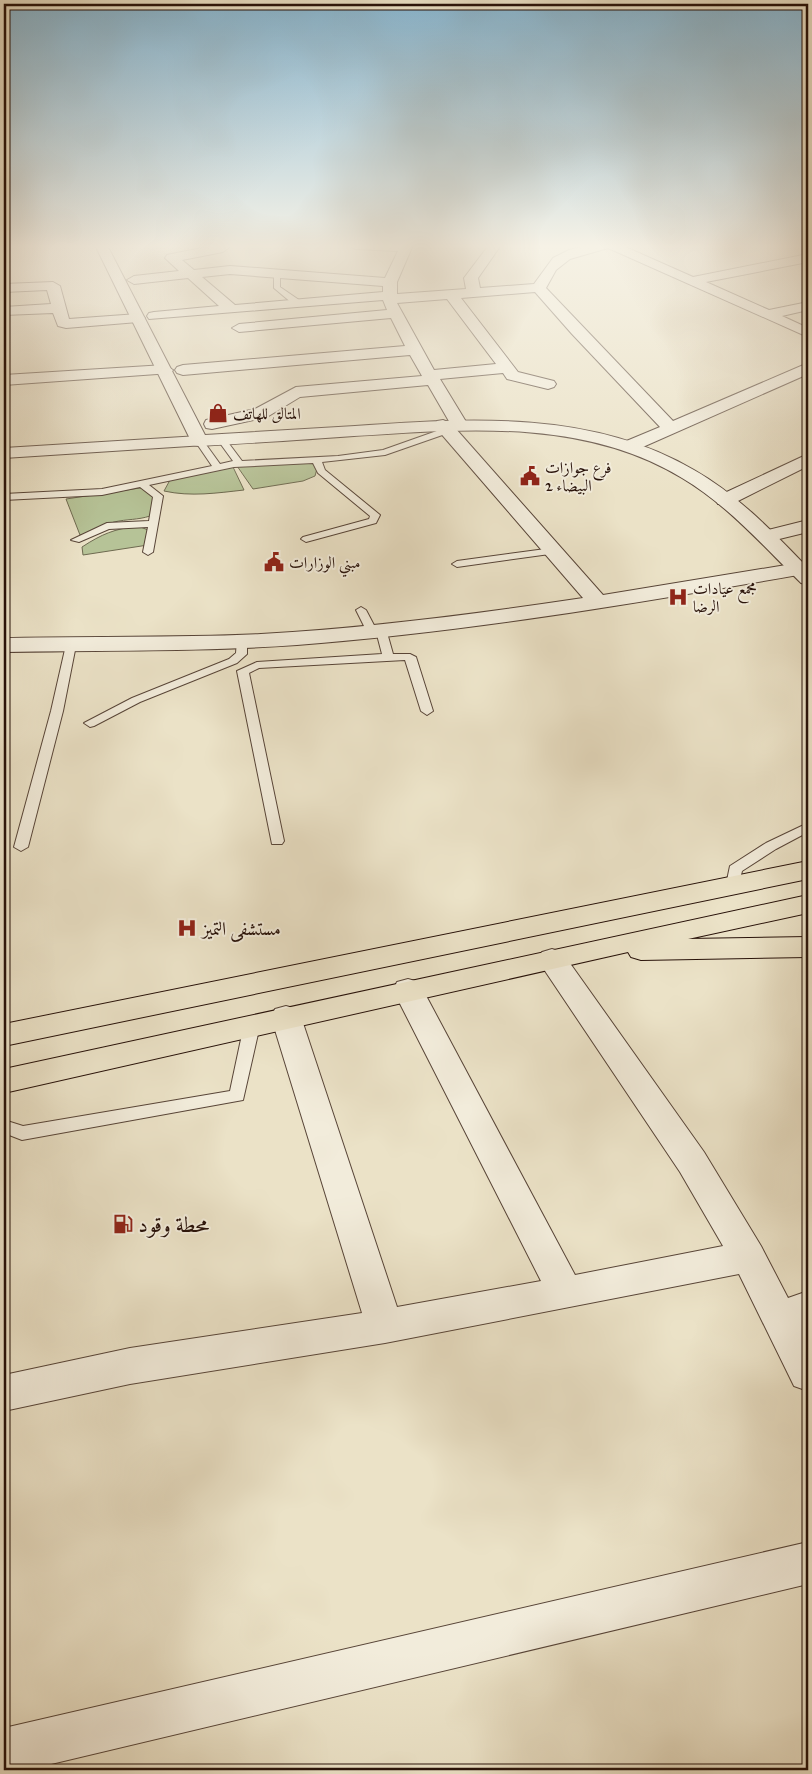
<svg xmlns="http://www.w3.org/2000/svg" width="812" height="1774" font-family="'IM FELL Great Primer',Amiri,serif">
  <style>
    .green { fill: #b6c397; stroke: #6e6a50 }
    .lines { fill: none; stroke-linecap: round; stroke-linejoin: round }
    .service-casing { stroke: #584538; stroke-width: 2 }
    .minor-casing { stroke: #584538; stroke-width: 2 }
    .tertiary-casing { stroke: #584538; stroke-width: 2 }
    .trunk-casing { stroke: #271109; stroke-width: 2 }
    .service { fill: #f2ecdb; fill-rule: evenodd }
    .minor { fill: #f2ecdb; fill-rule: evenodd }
    .tertiary { fill: #f2ecdb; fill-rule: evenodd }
    .trunk { fill: #ebe2c7; fill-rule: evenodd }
    .labels { text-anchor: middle; stroke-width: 4; stroke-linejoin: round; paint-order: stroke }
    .far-poi-label { font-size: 16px; fill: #271109; stroke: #f2ecdb; text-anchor: start }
    .poi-label { font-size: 19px; fill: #271109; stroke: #f2ecdb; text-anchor: start }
    .near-poi-label { font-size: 22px; fill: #271109; stroke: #f2ecdb; text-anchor: start }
  </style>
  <rect width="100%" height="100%" fill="#ebe2c7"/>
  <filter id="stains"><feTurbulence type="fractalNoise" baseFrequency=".004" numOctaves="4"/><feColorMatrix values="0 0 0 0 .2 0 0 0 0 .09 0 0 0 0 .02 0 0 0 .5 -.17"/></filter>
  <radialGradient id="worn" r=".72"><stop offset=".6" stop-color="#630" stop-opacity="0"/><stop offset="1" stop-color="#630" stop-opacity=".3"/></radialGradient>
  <!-- green -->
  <path class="green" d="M 301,461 L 318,465 L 315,476 L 303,481 L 253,489 L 237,466 Z
    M 233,467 L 244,490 C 217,493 191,497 164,491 L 170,480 Z
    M 140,488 L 147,489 L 157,501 L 150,516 C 138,520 127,519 114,522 C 102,525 93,535 80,535 L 66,499 Z
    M 138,526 L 148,530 L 148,545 L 83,555 L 82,547 C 102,534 114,529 138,526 Z"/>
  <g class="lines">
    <defs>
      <path id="service" d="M 277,270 L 280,272 L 280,287 L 299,300 L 299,304 L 293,304 L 274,288 L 274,272 Z
        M 448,427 L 452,430 L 451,432 L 385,455 L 322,462 L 325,470 L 380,515 L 376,523 L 306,542 L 301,539 L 303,537 L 369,519 L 370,516 L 318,473 L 313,463 L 234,467 L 149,485 L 163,496 L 153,552 L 148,555 L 143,552 L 148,527 L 109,529 L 79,542 L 71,540 L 107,523 L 149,521 L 153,497 L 140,487 L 102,495 L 4,500 L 4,494 L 102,489 L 212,466 L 195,441 L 199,438 L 202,439 L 220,464 L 233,461 L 217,439 L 221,436 L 224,437 L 242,461 L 338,456 L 383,450 Z
        M 553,548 L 558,551 L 557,553 L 457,567 L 452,564 L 457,561 Z
        M 361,607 L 366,610 L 376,629 L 381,626 L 386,629 L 393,654 L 410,654 L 416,657 L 433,711 L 427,715 L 421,711 L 405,660 L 259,668 L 249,673 L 284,841 L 282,844 L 272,844 L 237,671 L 257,662 L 382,654 L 376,631 L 367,632 L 356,610 Z
        M 242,637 L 247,640 L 247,654 L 237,663 L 140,702 L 94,726 L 90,727 L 84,723 L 132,698 L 229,659 L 236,653 L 237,640 Z
        M 71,642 L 76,645 L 63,711 L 28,847 L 21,851 L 14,847 L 51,711 L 66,645 Z
        M 808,823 L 808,832 L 776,849 L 742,871 L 738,888 L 728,888 L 726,885 L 730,866 L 766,843 Z
        M 252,1019 L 257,1021 L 260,1025 L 243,1100 L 22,1140 L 4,1133 L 4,1120 L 23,1126 L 230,1091 L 244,1025 L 247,1021 Z"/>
      <path id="minor" d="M 216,245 L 232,245 L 223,252 L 182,260 L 194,270 L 230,266 L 385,278 L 398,251 L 355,249 L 349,245 L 413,245 L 397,282 L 397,294 L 466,289 L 464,278 L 489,245 L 501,245 L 478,278 L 480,288 L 534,284 L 553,258 L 569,250 L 590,245 L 621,245 L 693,277 L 808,254 L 808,262 L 706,282 L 769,310 L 808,302 L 808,310 L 782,316 L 808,328 L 808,337 L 608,248 L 570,259 L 556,270 L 546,288 L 673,421 L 808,363 L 808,374 L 636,450 L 624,450 L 621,446 L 624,442 L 660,427 L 572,334 L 535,292 L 461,298 L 518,372 L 554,381 L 556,384 L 554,387 L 548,389 L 507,379 L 503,373 L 440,379 L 468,425 L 466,429 L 456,429 L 603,595 L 798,563 L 805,565 L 808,569 L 805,573 L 798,575 C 632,604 466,632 297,645 C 200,652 101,650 4,652 L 4,638 C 90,636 175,638 261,634 C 369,628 476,614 583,598 L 437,429 L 435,425 L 437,421 L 443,420 L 450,423 L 428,385 L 300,397 L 267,417 L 212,429 L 206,428 L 204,424 L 206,420 L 255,409 L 296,387 L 422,376 L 410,355 L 183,375 L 177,373 L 175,370 L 177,367 L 183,365 L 405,346 L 391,318 L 239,332 L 232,328 L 239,324 L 387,310 L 383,300 L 149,319 L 147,316 L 149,313 L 154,312 L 219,306 L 188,278 L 134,284 L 127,280 L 134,276 L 179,271 L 165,258 L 167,255 ZM 230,274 L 383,286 L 383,292 L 235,305 L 202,277 ZM 447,299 L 496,364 L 434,370 L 397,303 Z
        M 53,282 L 60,286 L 69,319 L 138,314 L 145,318 L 138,322 L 66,328 L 58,326 L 53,313 L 4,315 L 4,307 L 51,304 L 47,290 L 4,292 L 4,284 Z
        M 165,365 L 173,370 L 171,373 L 4,385 L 4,375 Z
        M 199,436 L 205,437 L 208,441 L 205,445 L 4,458 L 4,448 Z
        M 808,454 L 808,466 L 732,504 L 718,504 L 716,500 L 718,496 Z
        M 808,520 L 808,532 L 767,542 L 760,540 L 757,536 L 760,532 Z
        M 552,949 L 562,952 L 704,1152 L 761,1246 L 788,1298 L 808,1291 L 808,1324 L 803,1326 L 808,1335 L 808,1391 L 794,1386 L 739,1274 L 385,1343 L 130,1384 L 4,1411 L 4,1375 L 130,1348 L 362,1313 L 271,1017 L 275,1009 L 286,1006 L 297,1009 L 301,1017 L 397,1307 L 541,1281 L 393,990 L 397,982 L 408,979 L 419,982 L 423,990 L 575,1275 L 723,1246 L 680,1172 L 537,959 L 542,952 Z
        M 808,1542 L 808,1584 L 26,1770 L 4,1770 L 4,1728 Z"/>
      <path id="tertiary" d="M 95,245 L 107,245 L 205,435 C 255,432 305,429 355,426 C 469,418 592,410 694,470 C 738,495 773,532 808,568 L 808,585 L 801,583 C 763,546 729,506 682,478 C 584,418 464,429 354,436 C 302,440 251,443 199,446 L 193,445 Z"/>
      <path id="trunk" d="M 808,861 L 808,879 L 4,1046 L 4,1024 Z
        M 808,895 L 808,913 L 688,939 L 808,937 L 808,957 L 641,960 L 631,957 L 628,952 L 4,1093 L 4,1069 Z"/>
    </defs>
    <!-- service casing -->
    <use href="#service" class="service-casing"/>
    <!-- minor casing -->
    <use href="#minor" class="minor-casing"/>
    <!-- tertiary casing -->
    <use href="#tertiary" class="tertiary-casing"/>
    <!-- trunk casing -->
    <use href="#trunk" class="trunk-casing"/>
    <!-- service -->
    <use href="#service" class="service"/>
    <!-- minor -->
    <use href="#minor" class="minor"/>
    <!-- tertiary -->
    <use href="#tertiary" class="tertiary"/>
    <!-- trunk -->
    <use href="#trunk" class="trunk"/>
  </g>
  <!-- sky -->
  <linearGradient id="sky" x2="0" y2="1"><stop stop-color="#88b8d4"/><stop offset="0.5" stop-color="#f6f2e6"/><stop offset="1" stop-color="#f6f2e6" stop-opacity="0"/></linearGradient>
  <rect width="812" height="493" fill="url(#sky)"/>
  <!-- icons -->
  <defs>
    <symbol id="shop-bare" viewBox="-9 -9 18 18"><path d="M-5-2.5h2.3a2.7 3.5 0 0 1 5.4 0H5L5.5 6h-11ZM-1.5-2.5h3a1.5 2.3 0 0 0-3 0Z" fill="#8f2418" stroke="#f2ecdb" stroke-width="2.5" paint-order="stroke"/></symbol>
    <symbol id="civic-bare" viewBox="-9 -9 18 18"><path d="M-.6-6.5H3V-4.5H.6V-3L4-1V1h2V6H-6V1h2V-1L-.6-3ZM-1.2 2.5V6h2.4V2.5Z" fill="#8f2418" stroke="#f2ecdb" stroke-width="2.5" paint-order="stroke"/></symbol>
    <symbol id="hospital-bare" viewBox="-9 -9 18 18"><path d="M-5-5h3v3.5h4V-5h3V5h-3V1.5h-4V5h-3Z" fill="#8f2418" stroke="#f2ecdb" stroke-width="2.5" paint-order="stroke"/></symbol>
    <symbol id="fuel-bare" viewBox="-9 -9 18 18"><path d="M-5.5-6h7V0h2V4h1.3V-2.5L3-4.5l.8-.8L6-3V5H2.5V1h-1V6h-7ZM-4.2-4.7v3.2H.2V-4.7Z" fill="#8f2418" stroke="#f2ecdb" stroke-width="2.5" paint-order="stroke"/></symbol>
  </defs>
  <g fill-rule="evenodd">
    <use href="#shop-bare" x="204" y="399" width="28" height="28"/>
    <use href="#civic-bare" x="516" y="462" width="28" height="28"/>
    <use href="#civic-bare" x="260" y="548" width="28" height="28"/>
    <use href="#hospital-bare" x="664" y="583" width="28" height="28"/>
    <use href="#hospital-bare" x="173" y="914" width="28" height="28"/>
    <use href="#fuel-bare" x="109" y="1210" width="28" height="28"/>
  </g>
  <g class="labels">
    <!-- far-poi labels -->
    <g class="far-poi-label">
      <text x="233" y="419">المتالق للهاتف</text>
      <text x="545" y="473">فرع جوازات<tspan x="545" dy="18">البيضاء 2</tspan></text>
      <text x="289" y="568">مبني الوزارات</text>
      <text x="693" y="594">مجمع عيادات<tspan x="693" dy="18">الرضا</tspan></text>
    </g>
    <!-- poi labels -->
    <g class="poi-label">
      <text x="202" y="935">مستشفى التميز</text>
    </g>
    <!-- near-poi labels -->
    <g class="near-poi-label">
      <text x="138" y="1232">محطة وقود</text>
    </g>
  </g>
  <!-- margin -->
  <rect width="812" height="1774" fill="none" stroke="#ebe2c7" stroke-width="20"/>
  <rect x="5" y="5" width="802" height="1764" fill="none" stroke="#271109" stroke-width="2.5"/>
  <rect x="10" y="10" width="792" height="1754" fill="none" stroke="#271109"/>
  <rect width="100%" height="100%" filter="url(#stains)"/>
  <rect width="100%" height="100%" fill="url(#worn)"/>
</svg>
